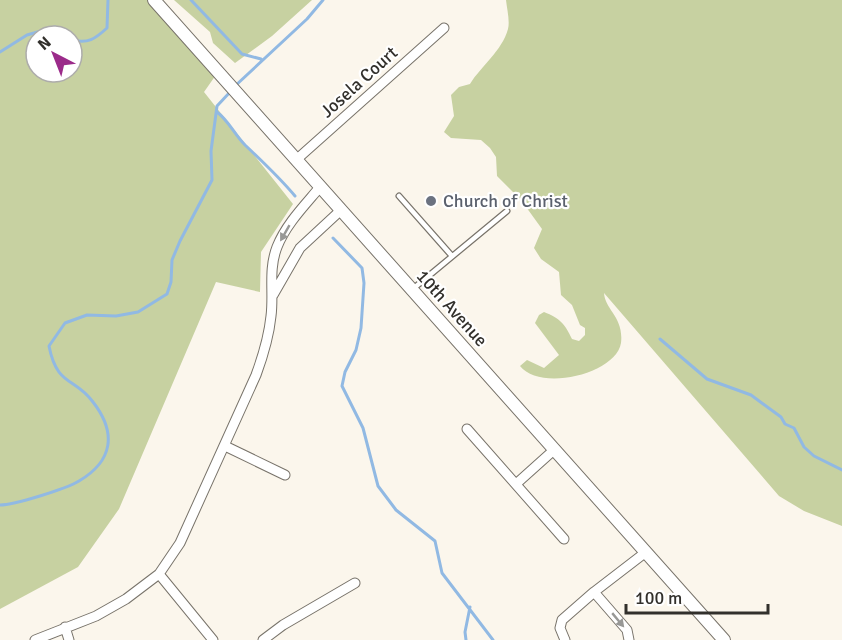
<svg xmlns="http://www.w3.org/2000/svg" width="842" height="640" font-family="Signika,sans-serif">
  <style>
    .green { fill: #c7d1a1; fill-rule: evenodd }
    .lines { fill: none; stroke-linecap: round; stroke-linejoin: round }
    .stream { stroke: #91b9e3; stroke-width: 3 }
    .service-casing { stroke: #78736a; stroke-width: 7 }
    .minor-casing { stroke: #78736a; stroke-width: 11 }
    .tertiary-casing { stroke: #78736a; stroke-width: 14 }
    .service { stroke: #fff; stroke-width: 4.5 }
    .minor { stroke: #fff; stroke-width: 9 }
    .tertiary { stroke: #fff; stroke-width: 12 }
    .oneway { fill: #989896 }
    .worship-dot { fill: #6b7280; stroke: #fff; stroke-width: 2 }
    .labels { text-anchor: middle; stroke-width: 4.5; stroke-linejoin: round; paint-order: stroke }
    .street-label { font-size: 18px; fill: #32302c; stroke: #fff }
    .worship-label { font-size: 18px; fill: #5b616d; stroke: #fff; text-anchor: start }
  </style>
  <rect width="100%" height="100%" fill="#fbf6ec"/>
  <!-- green -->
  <path class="green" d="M 0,0 L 154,0 L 218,72 L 204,92 L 293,204 L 261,252 L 260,292 L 216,282 L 119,509 L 78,567 L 0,609 ZM 36,36 L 72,36 L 72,72 L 36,72 Z
    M 174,0 L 312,0 L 272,36 L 235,63 L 213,43 L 210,32 Z
    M 506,0 L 842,0 L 842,526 L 804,511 L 779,496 L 604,293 C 605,310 624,317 621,343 C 616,374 540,392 520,366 L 527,360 L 544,368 L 559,355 L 535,323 L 539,315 L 544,312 C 560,318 565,324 572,339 L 579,341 L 585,335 L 585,328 L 580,325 L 572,305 L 561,295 L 559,272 L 541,259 L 534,248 L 542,229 L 521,200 L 497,176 L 496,157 L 490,148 L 481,140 L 451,138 L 444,132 L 454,116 L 451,95 L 459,87 L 470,84 C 481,66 502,51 508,29 C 510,21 507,9 506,0 Z"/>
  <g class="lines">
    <!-- stream -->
    <path class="stream" d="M 191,0 L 242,54 L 261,59
      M 72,40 C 88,44 95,39 107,28 L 108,0
      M 0,52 L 27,35 L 55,27 L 67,36
      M 235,86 L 307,19 L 323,0
      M 217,112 C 229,121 234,134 245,145 C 262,161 279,177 295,196
      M 333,238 L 362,268 L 364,283 L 361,328 L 356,350 L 345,372 L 342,386 L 363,428 L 378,486 L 396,510 L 435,541 L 442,573 L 493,640
      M 660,339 L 707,379 L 751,395 L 781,417 L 785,424 L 794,428 L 804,447 L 814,456 L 842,470
      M 0,505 C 14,505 66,489 79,481 C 113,461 117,433 93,402 C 75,377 57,387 49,346 L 65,323 L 87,315 L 116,316 L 138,312 L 167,294 L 171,282 L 172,260 L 180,241 L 212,180 L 211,151 L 217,106 L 231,91
      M 466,640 L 465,632 L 470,607"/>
    <defs>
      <path id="service" d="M 399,196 L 452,256
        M 414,288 L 507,211"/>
      <path id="minor" d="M 296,160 L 444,28
        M 273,295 L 300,248 L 341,210
        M 467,429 L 564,539
        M 225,446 L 285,475
        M 516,484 L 555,449
        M 159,574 L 213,640
        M 594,592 L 646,552
        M 65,627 L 69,640
        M 35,640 L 96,616 L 126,599 L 159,574 L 180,543 L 256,375 C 263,356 269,336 271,316 C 274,293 268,270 277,247 C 286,224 305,205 320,187
        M 263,640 L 283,625 L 355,583
        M 565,640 L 560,628 L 562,620 L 594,592 L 627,630 L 629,640"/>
      <path id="tertiary" d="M 154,0 L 724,640"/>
    </defs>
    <!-- service casing -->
    <use href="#service" class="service-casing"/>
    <!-- minor casing -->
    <use href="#minor" class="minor-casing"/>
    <!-- tertiary casing -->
    <use href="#tertiary" class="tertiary-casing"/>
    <!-- service -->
    <use href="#service" class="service"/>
    <!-- minor -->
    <use href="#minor" class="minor"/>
    <!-- tertiary -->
    <use href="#tertiary" class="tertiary"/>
  </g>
  <!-- one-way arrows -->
  <defs><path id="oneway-solid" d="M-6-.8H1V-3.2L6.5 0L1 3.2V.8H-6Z" transform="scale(1.5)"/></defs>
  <g class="oneway">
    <use href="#oneway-solid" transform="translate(285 233) rotate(120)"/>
    <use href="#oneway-solid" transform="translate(618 620) rotate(50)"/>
  </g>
  <!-- markers -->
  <circle class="worship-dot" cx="431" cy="201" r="6"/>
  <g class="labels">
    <!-- street labels -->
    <g class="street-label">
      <text transform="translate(359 82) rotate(-42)" y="6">Josela Court</text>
      <text transform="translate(452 308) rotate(48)" y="6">10th Avenue</text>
    </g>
    <!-- worship labels -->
    <g class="worship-label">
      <text x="443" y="207">Church of Christ</text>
    </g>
  </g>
  <!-- north arrow -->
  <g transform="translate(54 54) rotate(318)"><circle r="28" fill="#ffffff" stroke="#adacab" stroke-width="1.5"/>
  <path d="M0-4.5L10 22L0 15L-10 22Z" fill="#9b2b8a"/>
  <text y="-9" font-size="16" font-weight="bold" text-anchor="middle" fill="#32302c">N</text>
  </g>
  <!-- scale -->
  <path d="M626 604v9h142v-9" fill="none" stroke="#32302c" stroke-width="3"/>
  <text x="635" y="604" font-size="18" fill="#32302c" stroke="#ffffff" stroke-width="4.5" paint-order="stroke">100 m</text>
</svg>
